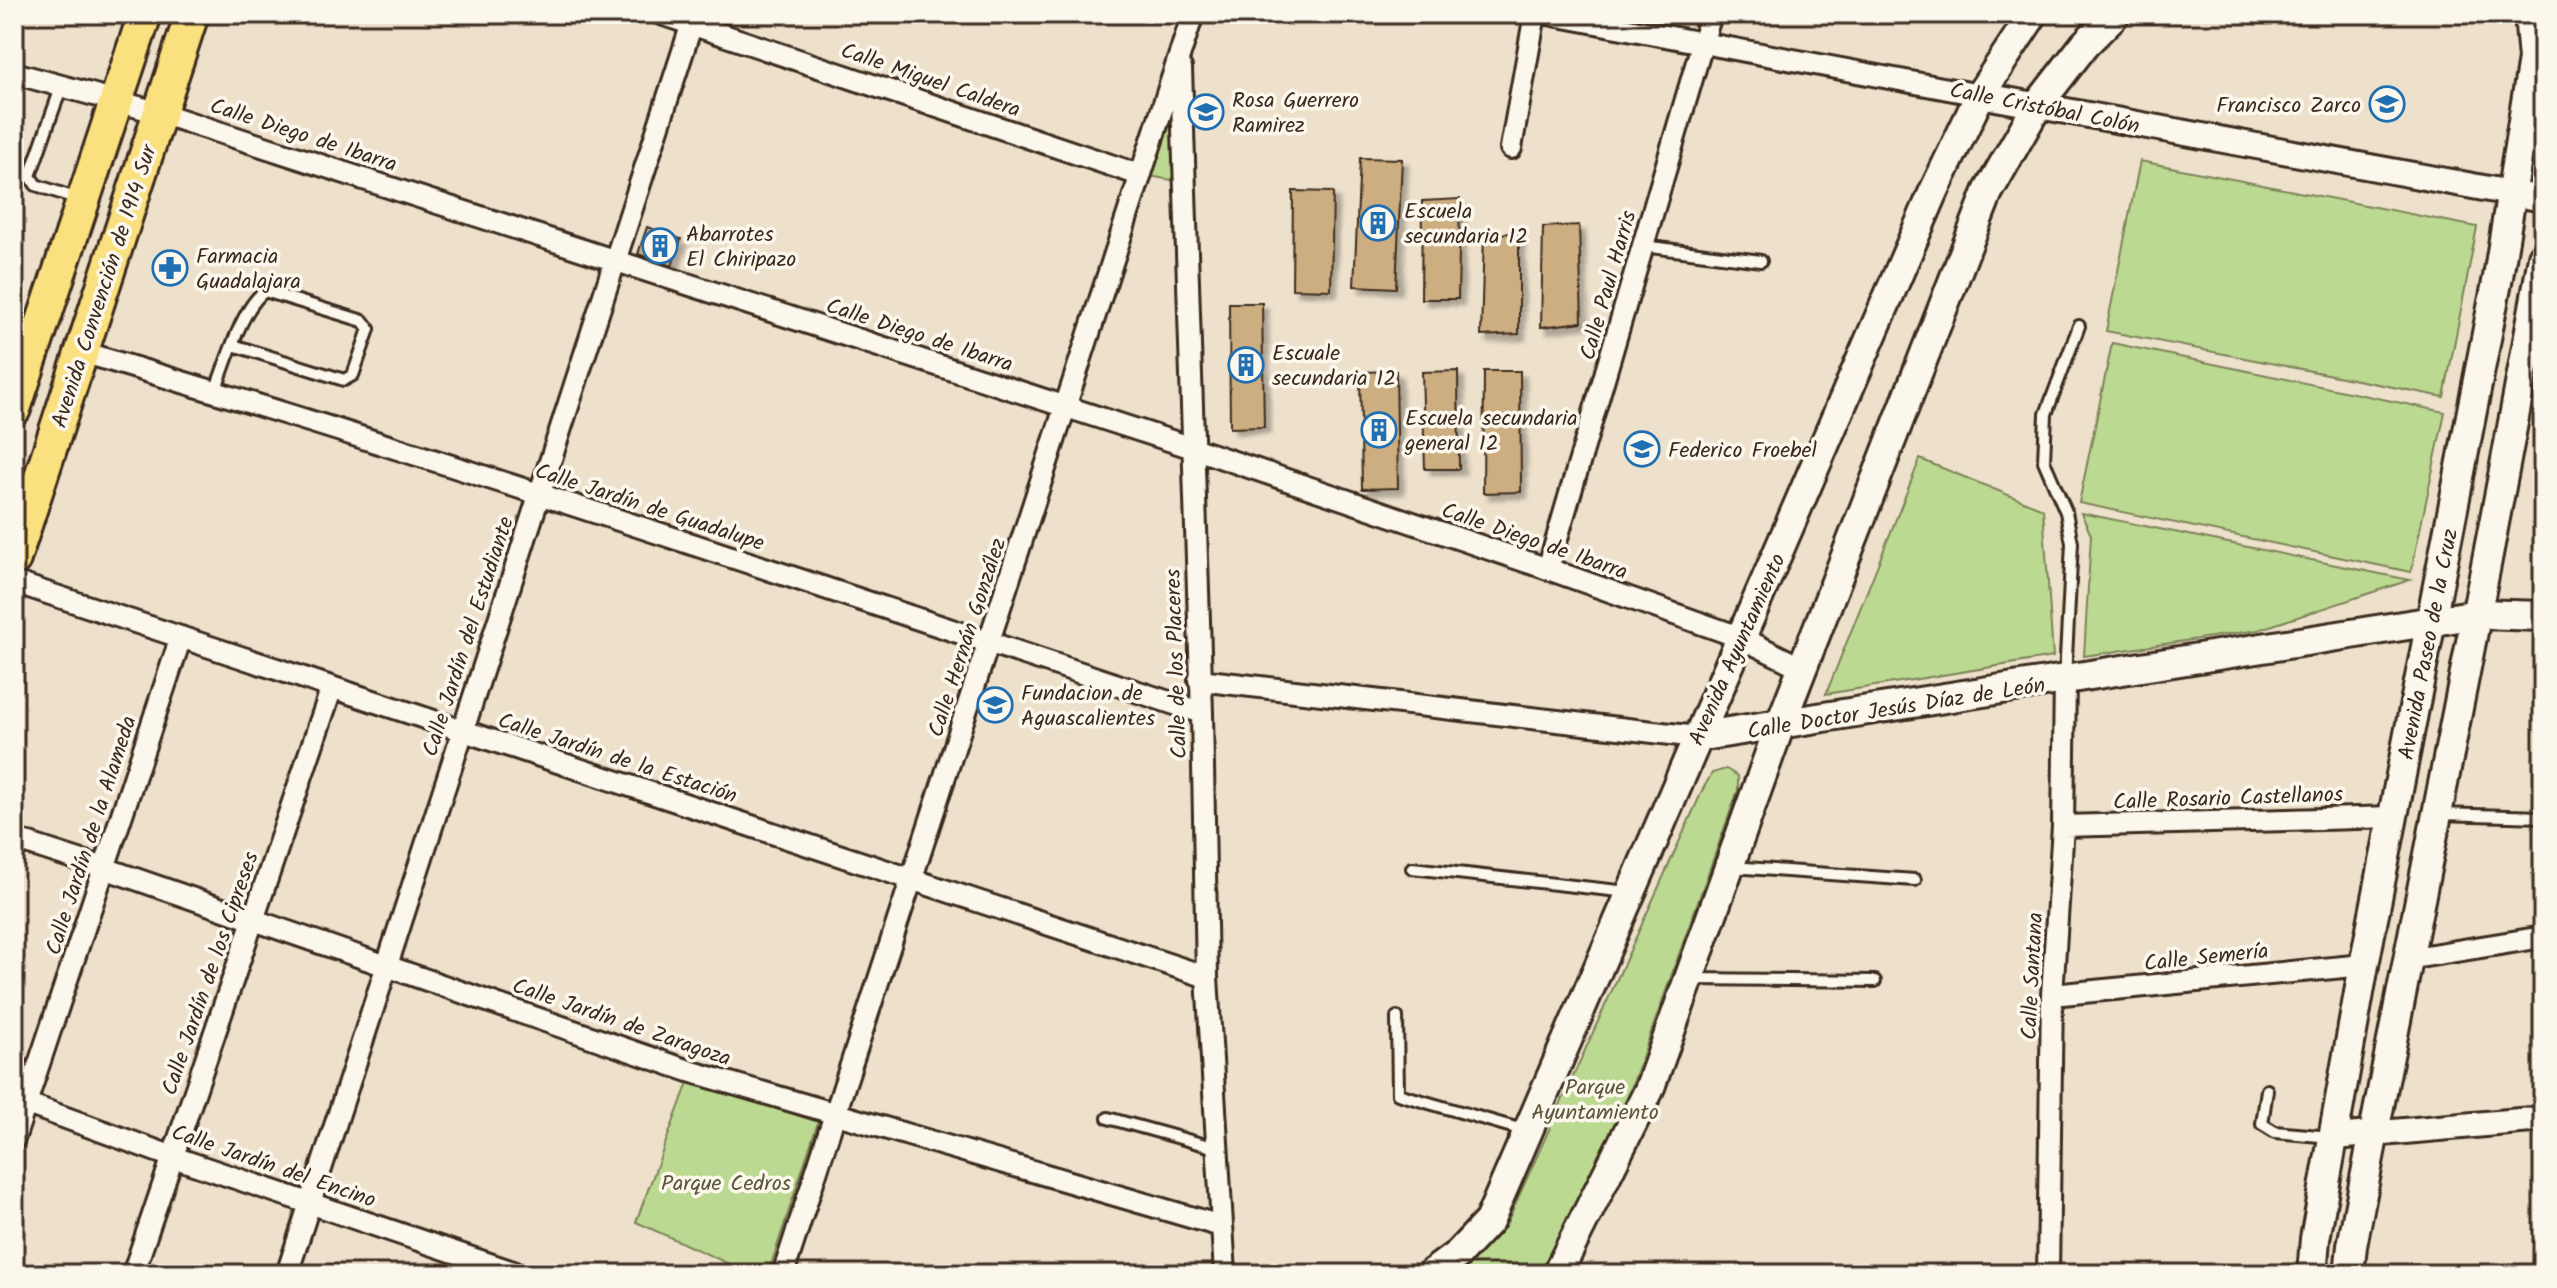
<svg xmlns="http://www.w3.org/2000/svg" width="2557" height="1288" font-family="Kalam,sans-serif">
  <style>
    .green { fill: #bcd991; stroke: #7c8258; stroke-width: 2 }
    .building { fill: #cdae81; stroke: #3b2a1e; stroke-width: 2; filter: url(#shadow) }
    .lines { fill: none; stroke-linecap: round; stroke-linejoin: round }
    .service-casing { stroke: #3b2a1e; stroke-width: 16 }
    .minor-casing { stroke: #3b2a1e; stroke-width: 26 }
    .tertiary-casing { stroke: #3b2a1e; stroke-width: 30 }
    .secondary-casing { stroke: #3b2a1e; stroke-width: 34 }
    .primary-casing { stroke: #3b2a1e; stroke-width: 38 }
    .service { stroke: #fbf7ec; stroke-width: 10 }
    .minor { stroke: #fbf7ec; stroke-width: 20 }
    .tertiary { stroke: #fbf7ec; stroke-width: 24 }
    .secondary { stroke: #fbf7ec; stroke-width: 28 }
    .primary { stroke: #fbe080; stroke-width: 32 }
    .labels { text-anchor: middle; stroke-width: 7; stroke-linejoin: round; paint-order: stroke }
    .street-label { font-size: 22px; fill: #3b2a1e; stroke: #fbf7ec }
    .poi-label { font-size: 22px; fill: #3b2a1e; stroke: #fbf7ec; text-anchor: start }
    .park-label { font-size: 22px; fill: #5b563b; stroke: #fbf7ec }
  </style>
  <defs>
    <filter id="shadow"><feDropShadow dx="6" dy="6" stdDeviation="2" flood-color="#0004"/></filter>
  </defs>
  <rect width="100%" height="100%" fill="#ede1cc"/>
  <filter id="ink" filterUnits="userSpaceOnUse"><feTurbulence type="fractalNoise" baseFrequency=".0125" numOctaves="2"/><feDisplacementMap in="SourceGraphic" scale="16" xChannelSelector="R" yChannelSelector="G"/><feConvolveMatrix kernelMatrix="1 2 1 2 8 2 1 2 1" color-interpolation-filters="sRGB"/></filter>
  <g filter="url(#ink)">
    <!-- green -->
    <path class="green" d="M 1179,65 L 1177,181 L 1144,175 Z
      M 2140,161 L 2477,227 L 2444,397 L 2106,331 Z
      M 2112,343 L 2445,412 L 2411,572 L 2079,503 Z
      M 1920,459 L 2043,509 L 2053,657 L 1826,694 Z
      M 2081,513 L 2410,580 L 2258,630 L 2084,656 L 2091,535 Z
      M 1726,769 L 1738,776 L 1738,790 L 1626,1102 L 1542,1272 L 1540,1274 L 1456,1274 L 1505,1227 L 1703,789 L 1712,773 Z
      M 689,1080 L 818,1122 L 768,1274 L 751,1274 L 636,1222 Z"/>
    <!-- building -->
    <path class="building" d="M 1360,158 L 1402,159 L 1396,288 L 1354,286 Z
      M 1293,191 L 1333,192 L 1331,290 L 1292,289 Z
      M 1460,199 L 1458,299 L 1421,299 L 1422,201 Z
      M 1579,225 L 1582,322 L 1541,327 L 1543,227 Z
      M 647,227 L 681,239 L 672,266 L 638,254 Z
      M 1519,233 L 1519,334 L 1481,336 L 1484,234 Z
      M 1229,303 L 1262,303 L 1264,427 L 1230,428 Z
      M 1396,371 L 1398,488 L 1362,489 L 1360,372 Z
      M 1458,371 L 1459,469 L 1425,469 L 1422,372 Z
      M 1484,371 L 1520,371 L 1521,492 L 1483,493 Z"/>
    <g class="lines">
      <defs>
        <path id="service" d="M 62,85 L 30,176 L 36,185 L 81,200
          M 1643,246 L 1761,261
          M 215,391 C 226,364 241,308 265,291 L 363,321 L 369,329 L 353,375 L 344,380 L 233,345
          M 2065,677 L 2072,543 L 2066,512 L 2044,461 L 2046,414 L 2079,326
          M 2439,814 L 2543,817
          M 1731,867 L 1915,880
          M 1412,868 L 1628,892
          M 1691,979 L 1875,981
          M 1397,1017 L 1398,1094 L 1526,1131
          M 2267,1090 L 2262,1124 L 2275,1132 L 2331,1137
          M 1108,1118 L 1216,1148"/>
        <path id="minor" d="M 661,14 L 1140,175
          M 1548,14 L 1980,95
          M 1181,68 L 1202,713 L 1207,977 L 1225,1274
          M 14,73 L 160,113 L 1193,448 L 1548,569 L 1742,638 L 1802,668
          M 1511,148 L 1535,14
          M 14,333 L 37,339
          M 82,352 C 458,463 829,590 1202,713
          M 1548,569 L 1711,14
          M 14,582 L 1207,977
          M 1199,680 L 1697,737
          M 2063,826 L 2394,817
          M 14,839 L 104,868 L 689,1071 L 1221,1226
          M 2407,959 L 2543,937
          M 2052,995 L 2364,965
          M 14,1099 L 173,1157 L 519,1274
          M 14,1139 L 181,637
          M 133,1274 L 332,687
          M 287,1274 L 695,14
          M 783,1274 L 1193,14
          M 2048,1274 L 2052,995 L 2063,826 L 2065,680"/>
        <path id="tertiary" d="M 1980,95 L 2543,199
          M 2335,1137 L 2543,1119"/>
        <path id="secondary" d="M 1697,737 L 2478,614 L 2543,616
          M 1431,1274 L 1458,1254 L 1489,1221 L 1934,191 L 1980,95 L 2033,14
          M 1557,1274 L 1649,1090 L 1780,725 L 1988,192 L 2037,106 L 2085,44 L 2115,14
          M 2312,1274 L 2315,1239 L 2364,965 L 2498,277 L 2533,59 L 2529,14
          M 2349,1274 L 2352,1246 C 2415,916 2485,588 2543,257"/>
        <path id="primary" d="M 14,409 L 145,14
          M 14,559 L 192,14"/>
      </defs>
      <!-- service casing -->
      <use href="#service" class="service-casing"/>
      <!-- minor casing -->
      <use href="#minor" class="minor-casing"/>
      <!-- tertiary casing -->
      <use href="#tertiary" class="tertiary-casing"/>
      <!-- secondary casing -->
      <use href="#secondary" class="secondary-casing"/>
      <!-- primary casing -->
      <use href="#primary" class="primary-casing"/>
      <!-- service -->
      <use href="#service" class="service"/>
      <!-- minor -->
      <use href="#minor" class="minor"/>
      <!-- tertiary -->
      <use href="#tertiary" class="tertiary"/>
      <!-- secondary -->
      <use href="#secondary" class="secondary"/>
      <!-- primary -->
      <use href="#primary" class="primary"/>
    </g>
  </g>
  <!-- icons -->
  <defs>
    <symbol id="school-ring" viewBox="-11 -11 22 22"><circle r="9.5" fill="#fbf7ec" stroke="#1f6fb2" stroke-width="1.5"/><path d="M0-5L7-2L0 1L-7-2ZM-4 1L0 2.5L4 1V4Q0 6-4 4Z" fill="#1f6fb2"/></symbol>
    <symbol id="building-ring" viewBox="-11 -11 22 22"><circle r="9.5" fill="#fbf7ec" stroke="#1f6fb2" stroke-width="1.5"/><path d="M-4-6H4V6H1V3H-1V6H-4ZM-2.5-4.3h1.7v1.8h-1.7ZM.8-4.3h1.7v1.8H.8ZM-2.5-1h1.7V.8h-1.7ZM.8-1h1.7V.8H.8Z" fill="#1f6fb2"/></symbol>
    <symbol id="pharmacy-ring" viewBox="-11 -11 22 22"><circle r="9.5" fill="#fbf7ec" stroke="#1f6fb2" stroke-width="1.5"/><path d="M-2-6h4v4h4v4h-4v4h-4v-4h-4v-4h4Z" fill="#1f6fb2"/></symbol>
  </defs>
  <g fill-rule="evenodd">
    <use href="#school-ring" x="2367" y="84" width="40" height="40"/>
    <use href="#school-ring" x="1186" y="92" width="40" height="40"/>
    <use href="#building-ring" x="1358" y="203" width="40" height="40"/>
    <use href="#building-ring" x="640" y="226" width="40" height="40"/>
    <use href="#pharmacy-ring" x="150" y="248" width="40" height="40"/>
    <use href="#building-ring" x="1226" y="345" width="40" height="40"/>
    <use href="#building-ring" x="1359" y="410" width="40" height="40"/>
    <use href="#school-ring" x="1622" y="429" width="40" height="40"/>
    <use href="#school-ring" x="975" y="685" width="40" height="40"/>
  </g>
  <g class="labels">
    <!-- street labels -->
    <g class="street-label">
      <text transform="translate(931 79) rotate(19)" y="8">Calle Miguel Caldera</text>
      <text transform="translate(2045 107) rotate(11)" y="8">Calle Cristóbal Colón</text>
      <text transform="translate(304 134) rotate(18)" y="8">Calle Diego de Ibarra</text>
      <text transform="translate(1607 285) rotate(-74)" y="8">Calle Paul Harris</text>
      <text transform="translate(103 286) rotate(-72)" y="8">Avenida Convención de 1914 Sur</text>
      <text transform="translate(920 334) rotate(18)" y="8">Calle Diego de Ibarra</text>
      <text transform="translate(650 506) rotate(18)" y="8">Calle Jardín de Guadalupe</text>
      <text transform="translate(1535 540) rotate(19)" y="8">Calle Diego de Ibarra</text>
      <text transform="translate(467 636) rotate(-72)" y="8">Calle Jardín del Estudiante</text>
      <text transform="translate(966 637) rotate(-72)" y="8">Calle Hernán González</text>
      <text transform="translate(2427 644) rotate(-79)" y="8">Avenida Paseo de la Cruz</text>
      <text transform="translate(1736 649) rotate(-66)" y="8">Avenida Ayuntamiento</text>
      <text transform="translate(1175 664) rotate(-92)" y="8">Calle de los Placeres</text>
      <text transform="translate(1896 707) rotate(-9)" y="8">Calle Doctor Jesús Díaz de León</text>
      <text transform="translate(618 757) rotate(18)" y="8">Calle Jardín de la Estación</text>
      <text transform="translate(2228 797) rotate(-2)" y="8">Calle Rosario Castellanos</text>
      <text transform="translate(90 835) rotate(-72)" y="8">Calle Jardín de la Alameda</text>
      <text transform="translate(2206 956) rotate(-6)" y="8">Calle Semería</text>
      <text transform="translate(209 973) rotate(-71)" y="8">Calle Jardín de los Cipreses</text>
      <text transform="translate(2031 976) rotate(-87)" y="8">Calle Santana</text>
      <text transform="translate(622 1021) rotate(19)" y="8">Calle Jardín de Zaragoza</text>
      <text transform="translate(274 1165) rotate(19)" y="8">Calle Jardín del Encino</text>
    </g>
    <!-- poi labels -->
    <g class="poi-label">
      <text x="1232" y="107">Rosa Guerrero<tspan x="1232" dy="25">Ramirez</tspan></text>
      <text x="2361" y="112" text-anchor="end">Francisco Zarco</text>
      <text x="1404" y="218">Escuela<tspan x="1404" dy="25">secundaria 12</tspan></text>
      <text x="686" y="241">Abarrotes<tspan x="686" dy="25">El Chiripazo</tspan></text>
      <text x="196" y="263">Farmacia<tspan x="196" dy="25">Guadalajara</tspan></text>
      <text x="1272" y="360">Escuale<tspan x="1272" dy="25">secundaria 12</tspan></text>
      <text x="1405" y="425">Escuela secundaria<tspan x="1405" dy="25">general 12</tspan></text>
      <text x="1668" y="457">Federico Froebel</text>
      <text x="1021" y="700">Fundacion de<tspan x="1021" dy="25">Aguascalientes</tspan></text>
    </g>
    <!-- park labels -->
    <g class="park-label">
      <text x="1595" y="1094">Parque<tspan x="1595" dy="25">Ayuntamiento</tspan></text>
      <text x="726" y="1190">Parque Cedros</text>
    </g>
  </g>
  <!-- margin -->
  <rect width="2557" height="1288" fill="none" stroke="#fbf7ec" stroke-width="48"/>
  <rect x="24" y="24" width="2509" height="1240" fill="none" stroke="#3b2a1e" stroke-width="3" filter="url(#ink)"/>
</svg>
